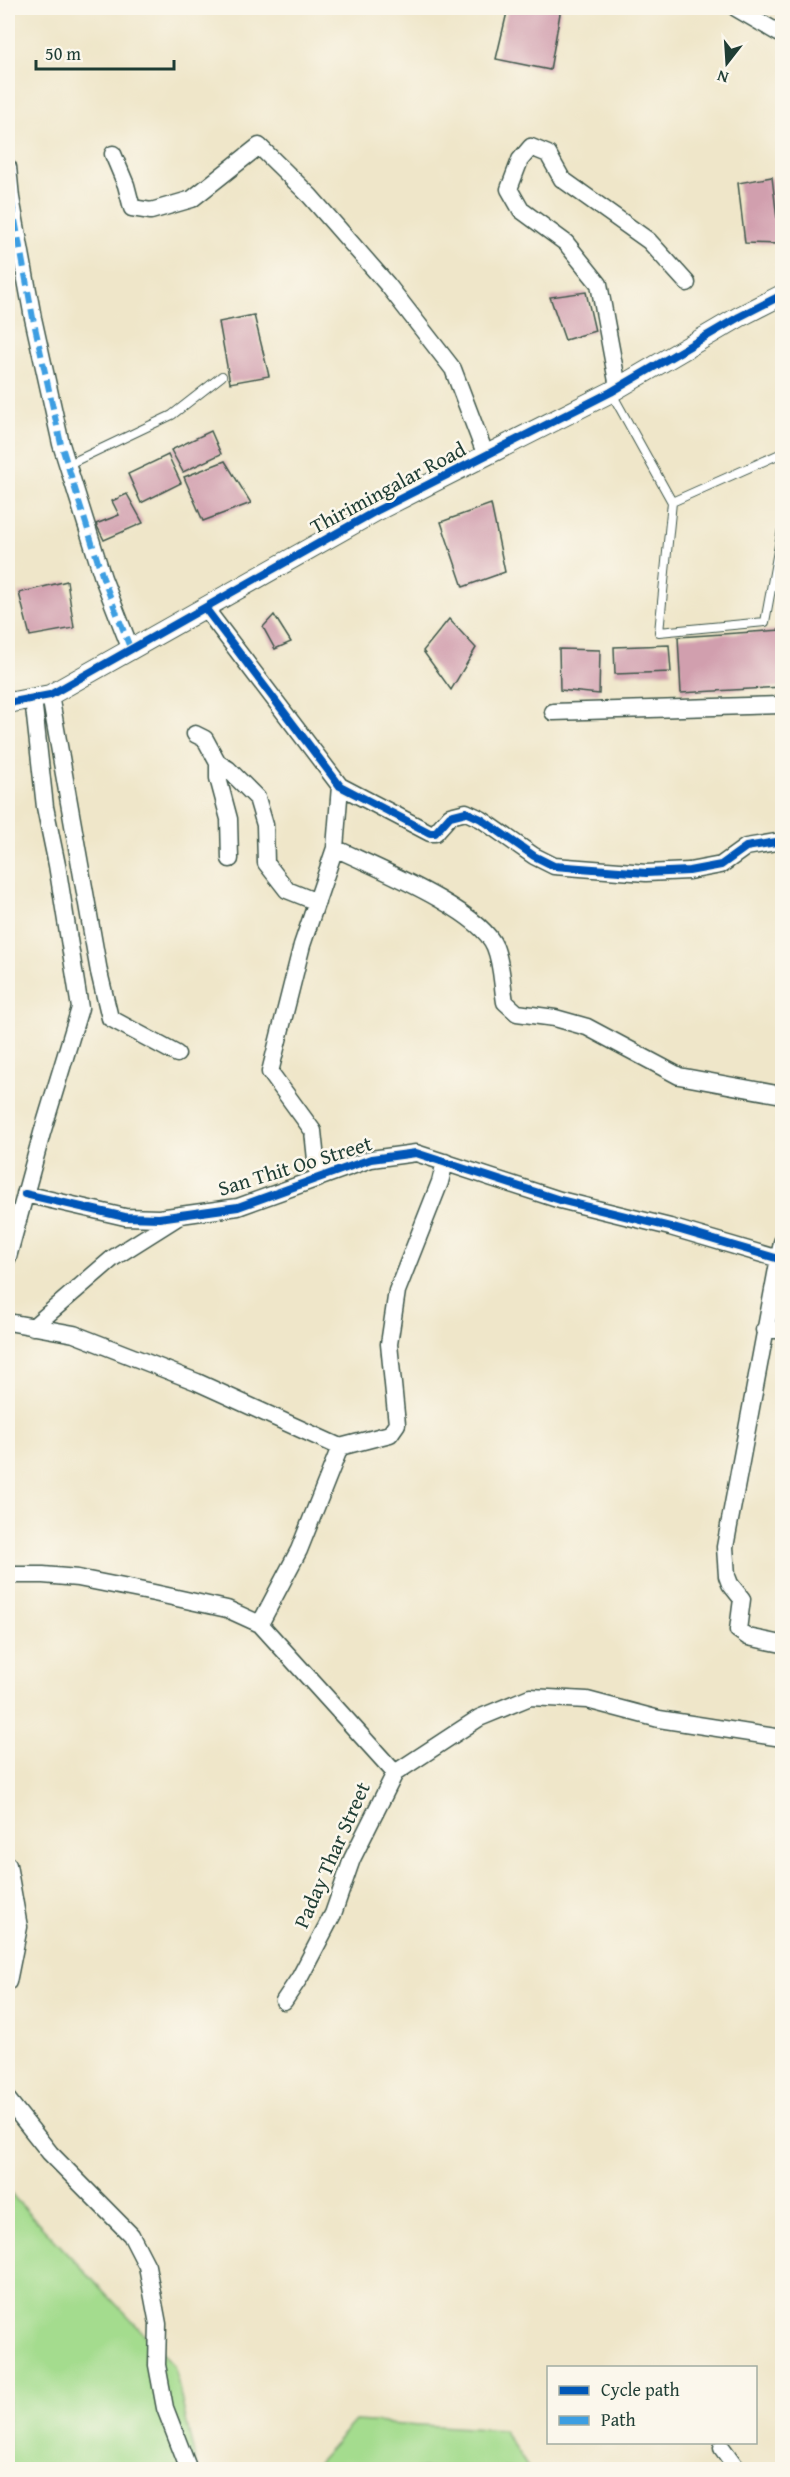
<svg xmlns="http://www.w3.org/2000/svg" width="790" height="2477" font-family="'Gentium Book Plus',serif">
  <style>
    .green { fill: #a4dc8e; stroke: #628c61; stroke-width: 1.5 }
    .building { fill: #d19fae }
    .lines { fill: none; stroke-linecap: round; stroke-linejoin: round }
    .service-casing { stroke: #3e564a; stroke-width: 10 }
    .minor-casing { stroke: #3e564a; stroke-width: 19 }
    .tertiary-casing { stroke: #3e564a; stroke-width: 22 }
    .service { stroke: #fff; stroke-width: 8 }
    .minor { stroke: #fff; stroke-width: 16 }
    .tertiary { stroke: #fff; stroke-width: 20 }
    .quiet { stroke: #3c9ee2; stroke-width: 6; stroke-dasharray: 12 6; stroke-linecap: butt }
    .cycleway-casing { stroke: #fbf7ec; stroke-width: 11 }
    .cycleway { stroke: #0057b8; stroke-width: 8 }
    .labels { text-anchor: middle; stroke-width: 5; stroke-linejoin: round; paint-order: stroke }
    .street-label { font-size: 21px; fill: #1f3d34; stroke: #fbf7ec }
  </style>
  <rect width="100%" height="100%" fill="#fbf7ec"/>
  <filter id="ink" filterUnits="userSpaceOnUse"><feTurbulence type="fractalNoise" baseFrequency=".0167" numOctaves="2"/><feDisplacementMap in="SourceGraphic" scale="12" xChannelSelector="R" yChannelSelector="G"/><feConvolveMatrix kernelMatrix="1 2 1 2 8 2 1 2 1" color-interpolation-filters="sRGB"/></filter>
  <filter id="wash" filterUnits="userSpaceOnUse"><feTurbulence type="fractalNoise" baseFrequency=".008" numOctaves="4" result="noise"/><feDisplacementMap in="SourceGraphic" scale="24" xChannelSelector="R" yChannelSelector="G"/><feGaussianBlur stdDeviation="1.35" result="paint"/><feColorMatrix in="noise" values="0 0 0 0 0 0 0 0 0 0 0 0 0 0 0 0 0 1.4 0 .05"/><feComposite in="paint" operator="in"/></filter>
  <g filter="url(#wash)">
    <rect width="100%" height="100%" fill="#efe6c9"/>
    <!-- green -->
    <path class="green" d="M 8,2191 L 174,2365 L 197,2469 L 8,2469 Z
      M 355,2421 L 503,2430 L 529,2469 L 311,2469 Z"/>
    <g id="blocks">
      <!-- building -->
      <path class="building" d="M 508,8 L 561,8 L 550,70 L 496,59 Z
        M 772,177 L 780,244 L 745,243 L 738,183 Z
        M 586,292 L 595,331 L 565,340 L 550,297 Z
        M 254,315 L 269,376 L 230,383 L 219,322 Z
        M 211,431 L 221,454 L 183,472 L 171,450 Z
        M 168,455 L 181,483 L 141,503 L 128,474 Z
        M 225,461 L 251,503 L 203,521 L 184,477 Z
        M 127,494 L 143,523 L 104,540 L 96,524 L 119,515 L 112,501 Z
        M 491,504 L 505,572 L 463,587 L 441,522 Z
        M 67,581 L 74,628 L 30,636 L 19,593 Z
        M 274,615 L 291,642 L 275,649 L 263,627 Z
        M 449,619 L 476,648 L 451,690 L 423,651 Z
        M 782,630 L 782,687 L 681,693 L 678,637 Z
        M 669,645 L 671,672 L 615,674 L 614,647 Z
        M 559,649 L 600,650 L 599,694 L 560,690 Z"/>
    </g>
  </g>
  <g filter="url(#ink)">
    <use href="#blocks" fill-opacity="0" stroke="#3e564a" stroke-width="1.5"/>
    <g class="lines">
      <defs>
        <path id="service" d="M 611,392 L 672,502 L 659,632 L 765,622 L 782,529
          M 67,465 L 172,415 L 222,376
          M 672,502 L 782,453"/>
        <path id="minor" d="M 736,8 L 782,35
          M 113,154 L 126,185 L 132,208 L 151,211 L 192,199 L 259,146 L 310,196 L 387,284 L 453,369 L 486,456
          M 8,167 L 11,198 L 33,318 L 61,444 L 103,578 L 131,650
          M 618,387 L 599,284 L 566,243 L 521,210 L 509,189 L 520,160 L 531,147 L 548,154 L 562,179 L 649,241 L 687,283
          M 205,608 L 340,786 L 430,833 L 435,833 L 450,816 L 466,812 L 481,819 L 534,856 L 554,866 L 646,873 L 689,871 L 721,865 L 746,847 L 782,841
          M 50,695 L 99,972 L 110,1018 L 177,1054
          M 553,712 L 782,705
          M 195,734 L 205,739 L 218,763 L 228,769 L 257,798 L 265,825 L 266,863 L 287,890 L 317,902
          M 218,763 L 218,778 L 229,819 L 230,859
          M 340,786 L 335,848 C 372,866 481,910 495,947 C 502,964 502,985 505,1002 L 517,1013 L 555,1018 L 587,1027 L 679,1076 L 782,1095
          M 318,1179 L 313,1131 L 270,1072 L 302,945 L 335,848
          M 25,1194 L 125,1217 L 159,1218 L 238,1207 L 371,1159 L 416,1153 L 560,1200 L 670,1227 L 779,1259
          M 782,1242 L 725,1547 L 727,1576 L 730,1584 L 742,1599 L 738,1630 L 748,1637 L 782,1644
          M 8,1257 L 42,1133 L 80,1008 L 57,865 L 45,807 L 33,698
          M 8,1322 L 74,1334 L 197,1382 L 340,1447 L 390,1434 L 397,1424 L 389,1344 L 397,1291 L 440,1182 L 445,1162
          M 33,1327 L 113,1258 L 178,1217
          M 764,1330 L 782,1330
          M 8,1575 L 43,1575 L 78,1578 L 154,1593 L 227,1609 L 260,1624 L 395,1773
          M 260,1624 L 299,1550 L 340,1447
          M 8,1865 L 19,1927 L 8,1982
          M 284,2001 L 300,1977 L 333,1914 L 352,1859 L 395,1773 L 479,1718 L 530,1697 L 587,1700 L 659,1719 L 782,1738
          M 8,2100 L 50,2153 L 131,2235 L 147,2266 L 158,2324 L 157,2365 L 165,2408 L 189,2470
          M 722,2448 L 738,2470"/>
        <path id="tertiary" d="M 8,703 L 50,695 L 376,511 L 611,392 L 739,317 L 782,295"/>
      </defs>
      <!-- service casing -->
      <use href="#service" class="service-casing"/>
      <!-- minor casing -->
      <use href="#minor" class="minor-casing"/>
      <!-- tertiary casing -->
      <use href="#tertiary" class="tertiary-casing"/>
      <!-- service -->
      <use href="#service" class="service"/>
      <!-- minor -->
      <use href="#minor" class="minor"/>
      <!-- tertiary -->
      <use href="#tertiary" class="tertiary"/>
      <!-- quiet -->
      <path class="quiet" d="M 8,167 L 11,198 L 33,318 L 61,444 L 103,578 L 131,650"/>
      <defs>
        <path id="cycleway" d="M 205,608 L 340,786 L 430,833 L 435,833 L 450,816 L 466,812 L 481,819 L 534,856 L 554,866 L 646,873 L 689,871 L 721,865 L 746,847 L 782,841
          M 8,703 L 50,695 L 376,511 L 611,392 L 739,317 L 782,295
          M 25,1194 L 125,1217 L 159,1218 L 238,1207 L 371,1159 L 416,1153 L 560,1200 L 670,1227 L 779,1259"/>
      </defs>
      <!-- cycleway casing -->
      <use href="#cycleway" class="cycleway-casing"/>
      <!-- cycleway -->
      <use href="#cycleway" class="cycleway"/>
    </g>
  </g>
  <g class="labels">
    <!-- street labels -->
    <g class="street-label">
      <text transform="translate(388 488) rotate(-28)" y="7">Thirimingalar Road</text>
      <text transform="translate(295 1166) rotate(-17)" y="7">San Thit Oo Street</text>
      <text transform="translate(332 1855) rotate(-66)" y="7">Paday Thar Street</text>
    </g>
  </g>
  <!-- margin -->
  <rect width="790" height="2477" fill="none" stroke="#fbf7ec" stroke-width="30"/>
  <!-- legend -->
  <rect x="547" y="2366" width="210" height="78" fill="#fbf7ec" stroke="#a3ada2" stroke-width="1.5"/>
  <rect x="559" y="2386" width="30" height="9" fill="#0057b8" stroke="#a3ada2" stroke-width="1.5"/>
  <text x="601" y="2396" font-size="18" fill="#1f3d34">Cycle path</text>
  <rect x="559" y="2416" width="30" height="9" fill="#3c9ee2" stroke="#a3ada2" stroke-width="1.5"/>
  <text x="601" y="2426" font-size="18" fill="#1f3d34">Path</text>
  <!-- north arrow -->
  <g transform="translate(727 63) rotate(197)" stroke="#fbf7ec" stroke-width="4.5" paint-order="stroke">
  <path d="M0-4.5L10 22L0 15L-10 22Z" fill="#1f3d34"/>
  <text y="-9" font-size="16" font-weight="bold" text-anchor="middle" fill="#1f3d34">N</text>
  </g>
  <!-- scale -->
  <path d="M36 60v9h138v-9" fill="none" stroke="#1f3d34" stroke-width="3"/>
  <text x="45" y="60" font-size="18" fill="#1f3d34" stroke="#fbf7ec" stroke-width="4.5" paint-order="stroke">50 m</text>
</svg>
